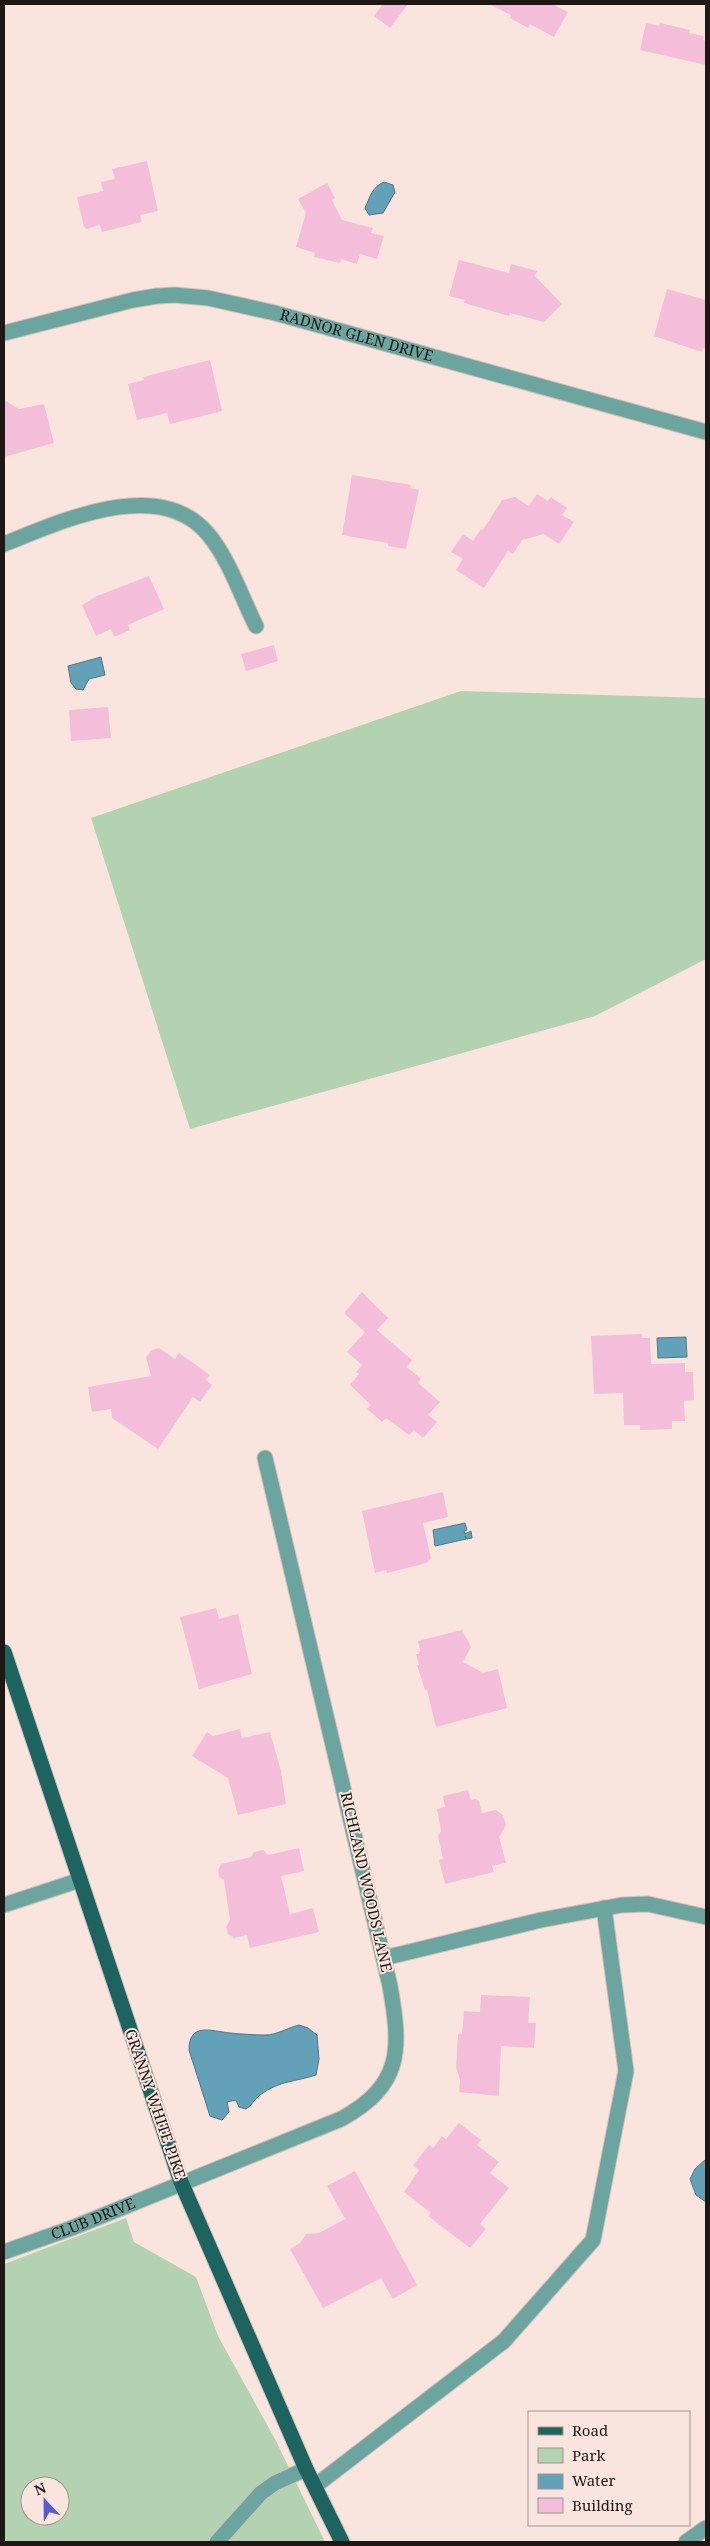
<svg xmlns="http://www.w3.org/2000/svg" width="710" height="2546" font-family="'Noto Serif',serif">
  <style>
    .green { fill: #b3d2b2; fill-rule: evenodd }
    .water { fill: #62a1b7; stroke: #4e7886 }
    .building { fill: #f4bedb }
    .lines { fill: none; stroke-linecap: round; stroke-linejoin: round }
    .minor-casing { stroke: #d2c0b9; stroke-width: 17 }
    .major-casing { stroke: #d2c0b9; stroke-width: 17 }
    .minor { stroke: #6ca5a0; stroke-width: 15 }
    .major { stroke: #1d635f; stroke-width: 15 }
    .labels { text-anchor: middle; stroke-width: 4; stroke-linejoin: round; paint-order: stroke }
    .street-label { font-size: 15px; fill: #1e1714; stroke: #f9e5dd }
  </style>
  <rect width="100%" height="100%" fill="#f9e5dd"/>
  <!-- green -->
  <path class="green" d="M 461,691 L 706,698 L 706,959 L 595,1016 L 190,1129 L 91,818 Z
    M 126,2218 L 134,2242 L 196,2277 L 218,2336 L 276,2441 L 325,2542 L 4,2542 L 4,2264 ZM 30,2486 L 60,2486 L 60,2516 L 30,2516 Z"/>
  <!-- water -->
  <path class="water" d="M 384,182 L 393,185 L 395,192 L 383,213 L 369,215 L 365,208 C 370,197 372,187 384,182 Z
    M 101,657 L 105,675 L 89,679 L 83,690 L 76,689 L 71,683 L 68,666 Z
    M 686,1337 L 687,1357 L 658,1358 L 657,1338 Z
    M 465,1523 L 467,1530 L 464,1531 L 465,1534 L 471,1531 L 472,1538 L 467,1539 L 465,1536 L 466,1539 L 435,1546 L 433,1530 Z
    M 299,2025 L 308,2028 L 317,2035 L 319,2059 L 316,2075 C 295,2082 281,2080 260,2095 C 254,2099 252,2106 246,2109 L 239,2107 L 236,2100 L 227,2102 L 229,2112 L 222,2120 L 210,2116 L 189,2050 C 189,2022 211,2031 230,2033 C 241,2034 254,2035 265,2035 C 277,2035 287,2028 299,2025 Z
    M 706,2159 L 706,2202 L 696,2195 L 690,2179 L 695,2169 Z"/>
  <!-- building -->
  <path class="building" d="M 383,4 L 408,4 L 390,28 L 374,16 Z
    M 489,4 L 552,4 L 568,12 L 554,37 L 530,24 L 528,28 L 510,18 L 511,15 Z
    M 646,23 L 659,26 L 660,23 L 690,30 L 689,33 L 704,36 L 703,40 L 706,41 L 706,65 L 640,50 Z
    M 147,161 L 158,211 L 140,215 L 142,222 L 102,232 L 100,225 L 87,229 L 84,227 L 77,197 L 103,191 L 101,182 L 115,179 L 112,169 Z
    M 327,183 L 335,198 L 332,200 L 342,220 L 373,228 L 371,233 L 384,236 L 377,259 L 360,254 L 357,264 L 341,259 L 340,263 L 314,257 L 315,253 L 296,247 L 306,213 L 298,199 Z
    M 459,260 L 509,273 L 511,264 L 537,271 L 535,276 L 562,304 L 544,322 L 510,313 L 509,316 L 464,303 L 465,300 L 449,296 Z
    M 667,289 L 706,300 L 706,349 L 703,348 L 702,352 L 654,336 Z
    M 210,360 L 222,411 L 170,424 L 167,413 L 137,420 L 128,384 L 144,380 L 143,377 Z
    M 4,400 L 19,409 L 44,404 L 54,443 L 4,457 Z
    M 352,475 L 411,485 L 410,488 L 419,490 L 406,549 L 388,546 L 388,543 L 342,535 Z
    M 537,494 L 548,501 L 551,497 L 567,508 L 562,515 L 574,522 L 559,544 L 544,534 L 522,540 L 513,554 L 508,551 L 484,588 L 456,570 L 463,559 L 451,552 L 463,534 L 473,541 L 481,529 L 483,530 L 502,500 L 515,497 L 529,506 Z
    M 149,576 L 164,609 L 128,625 L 130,630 L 114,637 L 111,629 L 96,636 L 82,605 L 97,596 Z
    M 274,645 L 278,661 L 246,671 L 241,654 Z
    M 108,707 L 111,738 L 71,741 L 69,710 Z
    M 362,1292 L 388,1318 L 377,1330 L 412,1360 L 407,1367 L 421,1379 L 418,1383 L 440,1402 L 428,1415 L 437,1422 L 423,1438 L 414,1430 L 409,1435 L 386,1418 L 382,1422 L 367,1409 L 371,1405 L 350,1385 L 359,1374 L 356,1372 L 362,1365 L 347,1352 L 365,1332 L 344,1313 Z
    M 642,1334 L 642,1338 L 650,1338 L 651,1364 L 685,1363 L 685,1372 L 693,1372 L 694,1400 L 684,1401 L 685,1421 L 672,1421 L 672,1429 L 640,1430 L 640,1425 L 624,1425 L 623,1393 L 594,1394 L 591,1336 Z
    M 159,1348 L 175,1359 L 179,1353 L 210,1375 L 206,1380 L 212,1385 L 200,1402 L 193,1397 L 158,1449 L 112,1418 L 111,1409 L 92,1412 L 88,1387 L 151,1376 L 146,1357 L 152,1350 Z
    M 443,1492 L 448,1517 L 423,1523 L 431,1558 L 427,1563 L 387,1573 L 386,1570 L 375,1573 L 362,1511 Z
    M 216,1608 L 219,1619 L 238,1614 L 252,1674 L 199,1689 L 180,1617 Z
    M 462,1630 L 471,1647 L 463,1662 L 483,1673 L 498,1669 L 507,1708 L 436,1727 L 427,1690 L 425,1690 L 417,1665 L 419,1665 L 416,1654 L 419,1654 L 420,1650 L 418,1641 Z
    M 240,1729 L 242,1738 L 270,1732 L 281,1771 L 286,1804 L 238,1815 L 228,1778 L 192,1756 L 207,1732 L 213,1736 Z
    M 468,1790 L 471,1800 L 476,1799 L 479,1801 L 482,1813 L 496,1810 L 503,1815 L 506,1825 L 499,1837 L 506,1863 L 492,1866 L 494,1872 L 445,1884 L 439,1860 L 443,1859 L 438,1836 L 441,1831 L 437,1809 L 445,1807 L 443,1796 Z
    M 299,1848 L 304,1871 L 281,1876 L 290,1914 L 313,1908 L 319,1932 L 250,1948 L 247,1935 L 234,1938 L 228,1934 L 226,1927 L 230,1920 L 224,1880 L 219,1877 L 218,1870 L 221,1864 L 251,1857 L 254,1852 L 263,1850 L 268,1855 Z
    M 481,1995 L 530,1997 L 528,2023 L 536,2023 L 534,2048 L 501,2046 L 499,2096 L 459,2092 L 460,2080 L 456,2067 L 458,2034 L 462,2034 L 464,2011 L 480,2012 Z
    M 459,2123 L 481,2140 L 477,2145 L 499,2162 L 490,2173 L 509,2188 L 480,2224 L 486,2229 L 470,2248 L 428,2216 L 431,2213 L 404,2192 L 419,2170 L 413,2165 L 429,2145 L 433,2148 L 442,2136 L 446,2139 Z
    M 355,2171 L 417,2285 L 393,2299 L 381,2278 L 323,2308 L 290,2249 L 300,2243 L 306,2234 L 319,2233 L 345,2219 L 327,2186 Z"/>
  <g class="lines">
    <defs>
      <g id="minor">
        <path id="s1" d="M 4,333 L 133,300 L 157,296 L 175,295 L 208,298 L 275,313 L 706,432"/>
        <path d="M 4,544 C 60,522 159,475 208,534 C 229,559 241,596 256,626"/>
        <path d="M 4,1905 L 80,1880"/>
        <path d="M 384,1958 L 541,1920 L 622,1905 L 648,1904 L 706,1917"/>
        <path id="s2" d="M 4,2252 L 72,2228 L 341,2119 C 403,2085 401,2049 390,1986 L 265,1458"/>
        <path d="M 315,2486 L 504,2341 L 593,2240 L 626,2071 L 604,1908"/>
        <path d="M 217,2542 L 261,2493 L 275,2483 L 306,2469"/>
        <path d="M 686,2542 L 706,2528"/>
      </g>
      <path id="major" d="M 4,1652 L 181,2182 L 306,2469 L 342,2542"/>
    </defs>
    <!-- minor casing -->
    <use href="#minor" class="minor-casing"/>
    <!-- major casing -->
    <use href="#major" class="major-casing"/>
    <!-- minor -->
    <use href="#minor" class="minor"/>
    <!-- major -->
    <use href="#major" class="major"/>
  </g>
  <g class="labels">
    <!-- street labels -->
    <g class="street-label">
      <text dy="5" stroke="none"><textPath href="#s1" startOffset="362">RADNOR GLEN DRIVE</textPath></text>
      <text transform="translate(366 1882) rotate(77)" y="5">RICHLAND WOODS LANE</text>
      <text transform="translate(155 2104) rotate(71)" y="5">GRANNY WHITE PIKE</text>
      <text dy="5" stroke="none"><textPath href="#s2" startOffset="95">CLUB DRIVE</textPath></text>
    </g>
  </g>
  <!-- border -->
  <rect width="710" height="2546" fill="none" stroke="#1e1714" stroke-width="10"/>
  <!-- legend -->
  <rect x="528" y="2411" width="162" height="115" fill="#f9e5dd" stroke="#a1938d"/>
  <rect x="538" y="2427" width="25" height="8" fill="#1d635f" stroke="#a1938d"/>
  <text x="572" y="2436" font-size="15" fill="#1e1714">Road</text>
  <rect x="538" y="2448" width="25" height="15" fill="#b3d2b2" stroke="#a1938d"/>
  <text x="572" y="2461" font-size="15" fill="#1e1714">Park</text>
  <rect x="538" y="2474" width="25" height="15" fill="#62a1b7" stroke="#a1938d"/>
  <text x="572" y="2486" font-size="15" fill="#1e1714">Water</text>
  <rect x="538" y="2498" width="25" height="15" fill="#f4bedb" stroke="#a1938d"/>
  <text x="572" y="2511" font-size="15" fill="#1e1714">Building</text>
  <!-- north arrow -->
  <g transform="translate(45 2501) rotate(338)"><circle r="24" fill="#f9e5dd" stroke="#a1938d"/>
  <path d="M0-4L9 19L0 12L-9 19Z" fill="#5a5bd3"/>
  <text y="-8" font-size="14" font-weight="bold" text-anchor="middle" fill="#1e1714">N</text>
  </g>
</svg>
